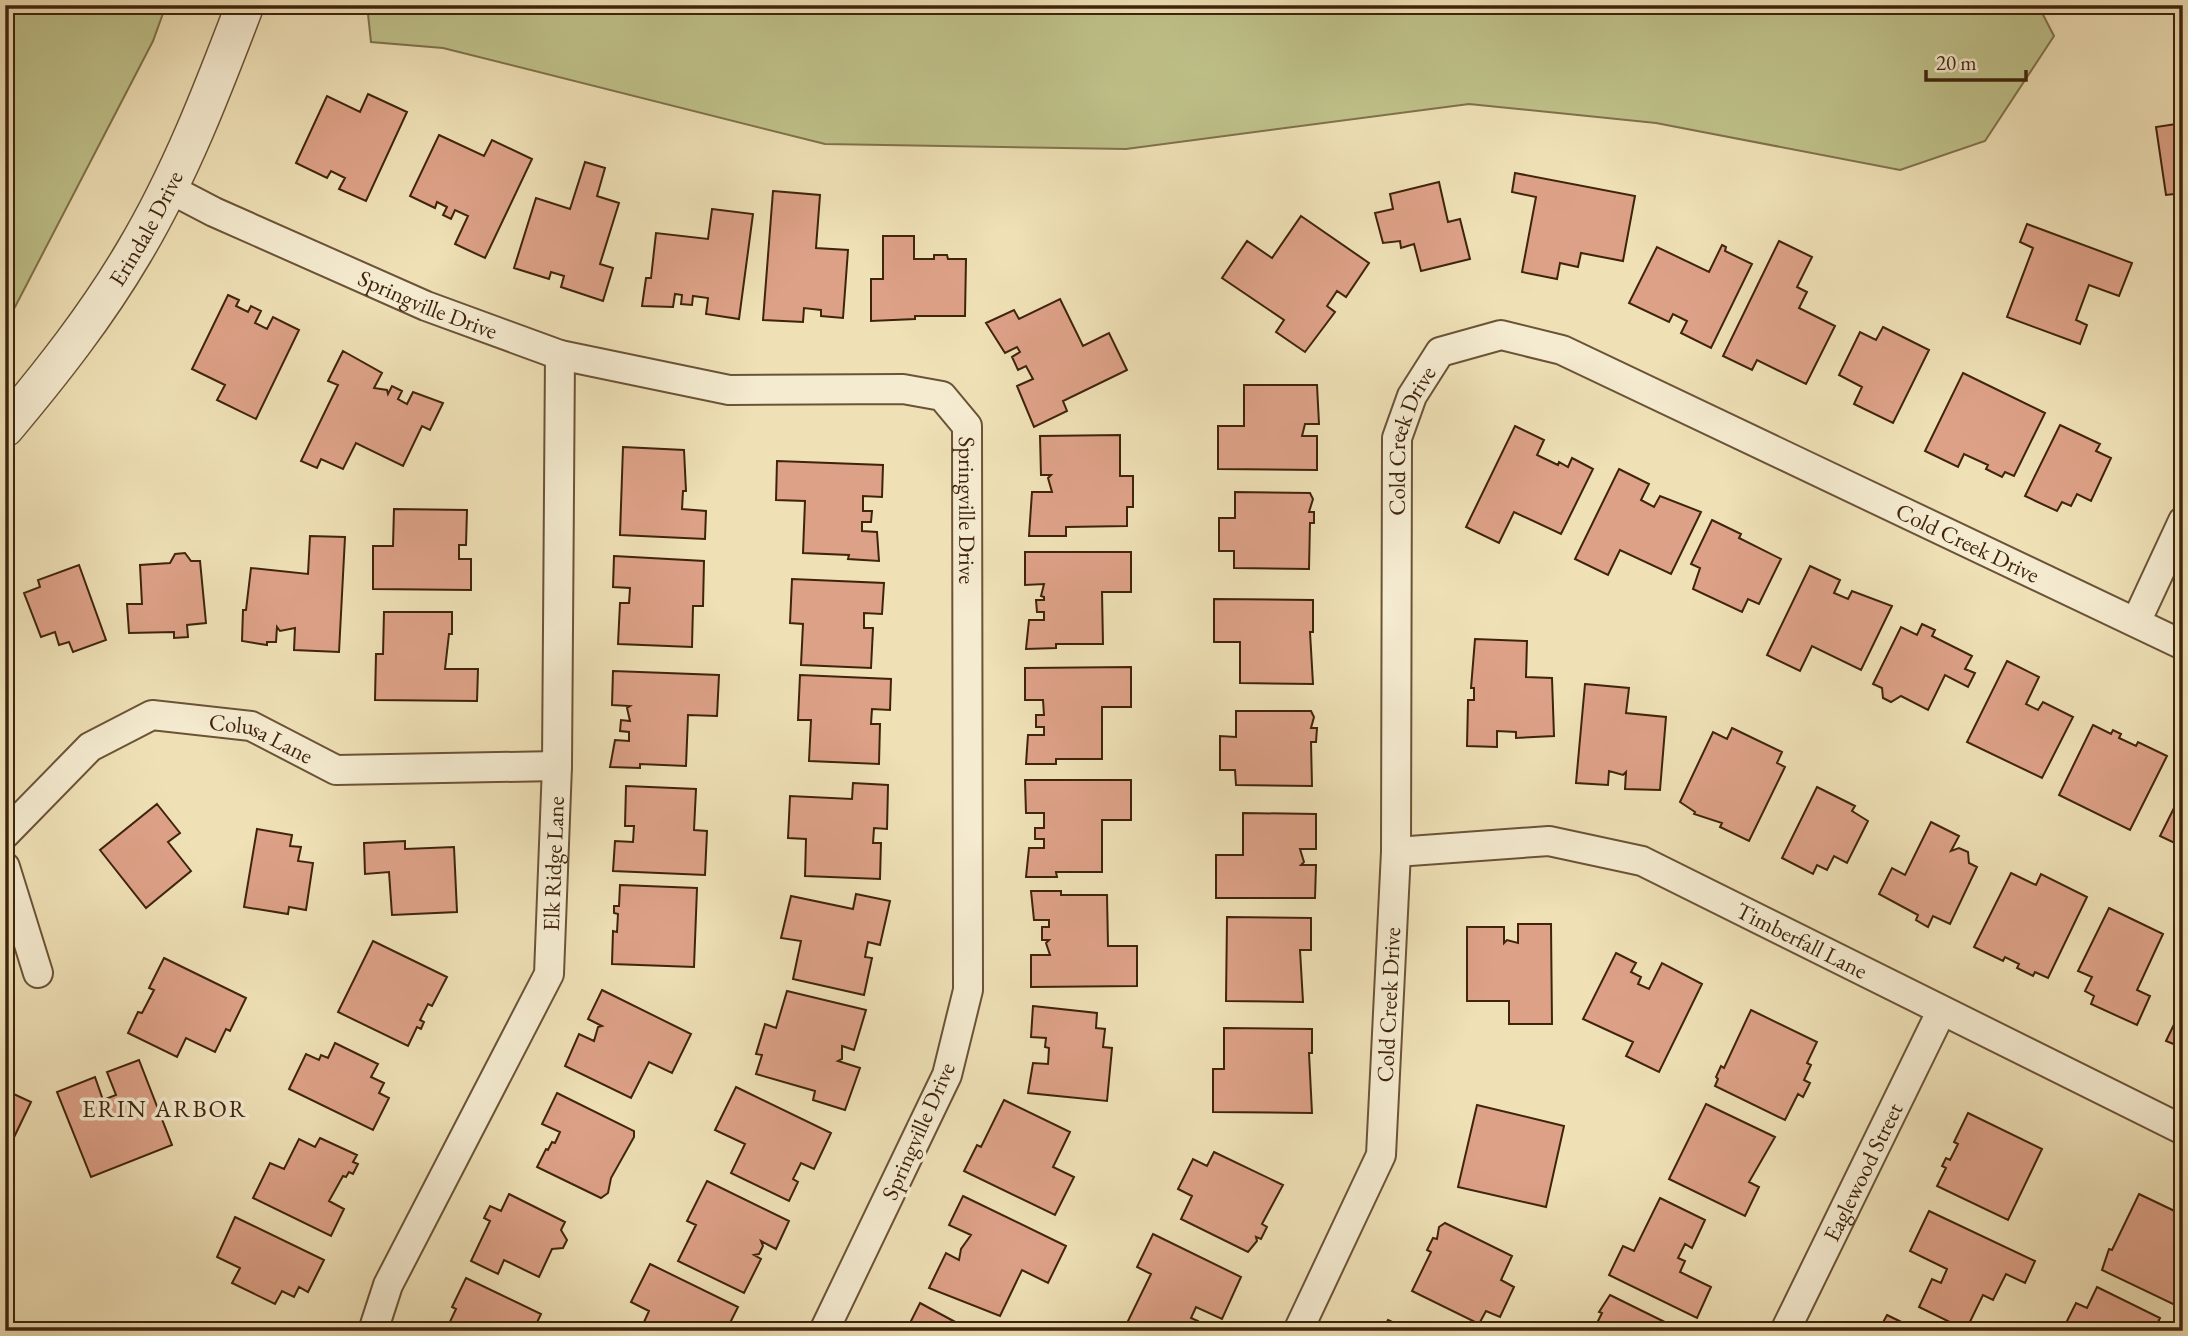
<svg xmlns="http://www.w3.org/2000/svg" width="2188" height="1336" font-family="'EB Garamond',serif">
  <style>
    .green { fill: #bfc18a; stroke: #7f724b; stroke-width: 2 }
    .building { fill: #dda187; stroke: #3f240c; stroke-width: 2 }
    .lines { fill: none; stroke-linecap: round; stroke-linejoin: round }
    .minor-casing { stroke: #6b5336; stroke-width: 32 }
    .tertiary-casing { stroke: #6b5336; stroke-width: 40 }
    .minor { stroke: #f5ebd0; stroke-width: 28 }
    .tertiary { stroke: #f5ebd0; stroke-width: 37 }
    .labels { text-anchor: middle; stroke-width: 7; stroke-linejoin: round; paint-order: stroke }
    .street-label { font-size: 23px; fill: #3f240c; stroke: #f5ebd0 }
    .neighbourhood-label { font-size: 24px; letter-spacing: 2px; fill: #3f240c; stroke: #f5ebd0 }
  </style>
  <rect width="100%" height="100%" fill="#efe0b6"/>
  <filter id="stains"><feTurbulence type="fractalNoise" baseFrequency=".00286" numOctaves="4"/><feColorMatrix values="0 0 0 0 .2 0 0 0 0 .09 0 0 0 0 .02 0 0 0 .5 -.17"/></filter>
  <radialGradient id="worn" r=".72"><stop offset=".6" stop-color="#630" stop-opacity="0"/><stop offset="1" stop-color="#630" stop-opacity=".3"/></radialGradient>
  <!-- green -->
  <path class="green" d="M 5,5 L 166,5 L 153,41 L 15,307 L 5,300 Z
    M 367,5 L 2038,5 L 2054,36 L 1985,141 L 1900,170 L 1656,123 L 1469,104 L 1126,149 L 825,144 L 443,48 L 371,42 Z"/>
  <!-- building -->
  <path class="building" d="M 368,94 L 407,112 L 366,201 L 339,189 L 345,178 L 331,171 L 327,178 L 296,163 L 327,96 L 360,112 Z
    M 2183,123 L 2183,193 L 2166,195 L 2156,127 Z
    M 439,135 L 484,156 L 492,140 L 532,159 L 485,258 L 455,244 L 468,216 L 455,210 L 451,219 L 443,215 L 447,207 L 437,202 L 435,208 L 410,196 Z
    M 585,162 L 605,168 L 597,196 L 619,203 L 600,264 L 613,268 L 603,301 L 561,287 L 564,276 L 551,272 L 549,279 L 514,268 L 536,198 L 570,209 Z
    M 1515,173 L 1635,196 L 1623,261 L 1581,253 L 1578,267 L 1560,263 L 1557,279 L 1522,272 L 1536,197 L 1512,192 Z
    M 1439,182 L 1448,222 L 1460,219 L 1470,259 L 1421,271 L 1414,244 L 1401,248 L 1400,241 L 1383,243 L 1375,213 L 1393,209 L 1390,194 Z
    M 773,191 L 820,195 L 816,248 L 848,250 L 843,318 L 821,316 L 821,310 L 804,308 L 803,322 L 763,320 Z
    M 712,209 L 753,214 L 739,319 L 706,314 L 708,298 L 693,296 L 692,305 L 681,304 L 682,295 L 675,294 L 673,307 L 642,306 L 646,278 L 651,278 L 656,233 L 708,239 Z
    M 1301,216 L 1369,263 L 1346,297 L 1337,291 L 1327,306 L 1335,312 L 1305,352 L 1276,332 L 1284,320 L 1222,278 L 1247,241 L 1272,258 Z
    M 2027,224 L 2132,263 L 2119,296 L 2089,285 L 2076,320 L 2087,325 L 2080,344 L 2007,317 L 2033,248 L 2020,242 Z
    M 883,236 L 914,236 L 914,259 L 934,259 L 934,255 L 947,255 L 948,259 L 966,259 L 965,316 L 915,316 L 915,319 L 871,321 L 871,279 L 883,279 Z
    M 1779,241 L 1812,257 L 1797,287 L 1807,292 L 1799,308 L 1835,326 L 1806,384 L 1757,360 L 1752,370 L 1723,356 Z
    M 1722,245 L 1726,247 L 1725,251 L 1752,264 L 1711,348 L 1681,333 L 1687,321 L 1673,314 L 1669,322 L 1629,303 L 1657,247 L 1709,272 Z
    M 228,295 L 239,300 L 236,306 L 248,312 L 251,306 L 261,311 L 255,323 L 267,329 L 273,317 L 299,330 L 256,419 L 217,400 L 225,385 L 192,369 Z
    M 1060,299 L 1083,346 L 1109,333 L 1127,370 L 1063,401 L 1067,411 L 1034,427 L 1017,386 L 1033,379 L 1026,366 L 1018,370 L 1012,357 L 1020,352 L 1017,347 L 1005,353 L 986,323 L 1014,310 L 1019,319 Z
    M 1883,327 L 1929,350 L 1893,423 L 1854,404 L 1862,387 L 1839,375 L 1860,332 L 1876,340 Z
    M 343,351 L 382,373 L 374,388 L 387,390 L 388,394 L 392,386 L 402,391 L 398,399 L 407,404 L 413,392 L 443,403 L 430,430 L 422,426 L 403,466 L 356,443 L 343,469 L 321,459 L 317,468 L 301,461 L 338,385 L 328,381 Z
    M 1963,373 L 2045,413 L 2014,476 L 2005,472 L 2002,477 L 1986,469 L 1988,465 L 1964,454 L 1958,467 L 1925,451 Z
    M 1244,385 L 1317,385 L 1319,424 L 1305,424 L 1302,436 L 1317,436 L 1317,470 L 1218,469 L 1218,426 L 1244,426 Z
    M 2060,425 L 2100,444 L 2096,451 L 2111,458 L 2091,501 L 2077,494 L 2071,506 L 2062,502 L 2057,511 L 2025,496 Z
    M 1515,426 L 1544,440 L 1537,455 L 1558,465 L 1559,462 L 1568,467 L 1572,458 L 1593,469 L 1561,534 L 1514,512 L 1499,543 L 1466,527 Z
    M 1120,435 L 1120,476 L 1133,476 L 1133,507 L 1127,507 L 1127,526 L 1066,527 L 1066,536 L 1029,536 L 1032,492 L 1052,492 L 1048,478 L 1051,475 L 1041,475 L 1040,436 Z
    M 623,447 L 684,450 L 686,491 L 683,491 L 682,509 L 706,511 L 705,539 L 620,535 Z
    M 777,461 L 883,465 L 882,497 L 863,496 L 863,511 L 872,511 L 871,522 L 862,522 L 862,531 L 877,532 L 879,561 L 848,559 L 849,555 L 803,553 L 805,501 L 776,500 Z
    M 1619,469 L 1649,484 L 1641,500 L 1654,507 L 1660,496 L 1701,512 L 1671,574 L 1620,550 L 1608,575 L 1575,559 Z
    M 1235,492 L 1310,493 L 1313,499 L 1309,512 L 1314,512 L 1314,523 L 1310,523 L 1309,569 L 1234,568 L 1234,551 L 1219,551 L 1219,518 L 1235,518 Z
    M 394,509 L 467,510 L 466,545 L 459,545 L 459,559 L 471,559 L 471,590 L 373,589 L 373,546 L 393,546 Z
    M 1712,520 L 1741,534 L 1739,538 L 1781,559 L 1759,604 L 1748,599 L 1742,612 L 1693,589 L 1700,568 L 1691,564 Z
    M 310,536 L 345,537 L 339,652 L 294,650 L 295,628 L 280,631 L 277,627 L 276,642 L 267,642 L 267,645 L 242,641 L 243,610 L 246,610 L 251,568 L 308,574 Z
    M 1025,552 L 1131,552 L 1131,592 L 1102,592 L 1103,644 L 1056,644 L 1056,648 L 1026,649 L 1029,620 L 1044,620 L 1044,612 L 1037,612 L 1036,600 L 1044,600 L 1044,597 L 1041,596 L 1044,584 L 1025,585 Z
    M 185,553 L 191,561 L 200,561 L 206,623 L 187,625 L 188,637 L 174,638 L 174,632 L 129,633 L 127,604 L 142,604 L 140,565 L 170,563 L 175,554 Z
    M 614,556 L 704,561 L 703,606 L 693,606 L 692,647 L 618,644 L 620,603 L 629,603 L 630,588 L 613,587 Z
    M 79,565 L 106,640 L 73,652 L 69,642 L 59,645 L 55,632 L 41,637 L 24,593 L 40,587 L 38,580 Z
    M 1810,566 L 1840,580 L 1834,593 L 1848,599 L 1852,591 L 1892,606 L 1861,670 L 1812,646 L 1800,671 L 1767,655 Z
    M 792,579 L 884,583 L 882,614 L 864,613 L 864,628 L 873,628 L 871,668 L 801,665 L 803,624 L 790,623 Z
    M 1214,599 L 1313,600 L 1313,632 L 1310,632 L 1313,684 L 1240,683 L 1240,642 L 1214,642 Z
    M 384,612 L 452,612 L 452,634 L 449,634 L 445,669 L 478,669 L 477,701 L 375,700 L 376,654 L 383,654 Z
    M 1922,624 L 1935,630 L 1932,636 L 1972,656 L 1965,669 L 1975,673 L 1968,687 L 1945,675 L 1928,710 L 1901,696 L 1891,702 L 1883,698 L 1882,688 L 1873,684 L 1901,627 L 1917,635 Z
    M 1475,639 L 1527,641 L 1526,677 L 1552,678 L 1554,736 L 1516,738 L 1516,732 L 1497,731 L 1497,747 L 1467,746 L 1468,700 L 1474,700 L 1474,688 L 1471,688 Z
    M 2007,661 L 2039,677 L 2026,704 L 2038,710 L 2043,702 L 2073,717 L 2042,778 L 1967,742 Z
    M 1131,667 L 1131,707 L 1102,707 L 1102,759 L 1056,759 L 1056,764 L 1026,764 L 1028,735 L 1044,735 L 1044,727 L 1036,727 L 1036,715 L 1044,715 L 1043,700 L 1025,700 L 1025,668 Z
    M 613,671 L 719,675 L 717,716 L 688,715 L 686,766 L 640,764 L 640,768 L 610,767 L 615,740 L 629,741 L 629,732 L 620,731 L 621,720 L 630,721 L 627,708 L 630,706 L 612,705 Z
    M 800,675 L 891,679 L 890,710 L 872,709 L 871,724 L 880,724 L 879,764 L 809,761 L 811,720 L 798,720 Z
    M 1585,684 L 1629,688 L 1626,713 L 1666,717 L 1660,790 L 1625,789 L 1626,772 L 1623,775 L 1609,771 L 1608,785 L 1576,783 Z
    M 1236,711 L 1311,711 L 1314,717 L 1311,728 L 1317,728 L 1316,742 L 1311,742 L 1312,786 L 1236,785 L 1235,770 L 1220,770 L 1220,736 L 1236,737 Z
    M 2093,725 L 2111,734 L 2113,730 L 2121,734 L 2119,738 L 2136,746 L 2138,742 L 2167,756 L 2130,830 L 2059,795 Z
    M 1732,728 L 1782,752 L 1777,763 L 1785,767 L 1749,841 L 1720,827 L 1722,823 L 1694,814 L 1695,812 L 1680,802 L 1713,732 L 1727,739 Z
    M 1025,780 L 1131,780 L 1131,820 L 1102,820 L 1102,872 L 1056,872 L 1057,877 L 1026,877 L 1029,848 L 1044,848 L 1044,839 L 1035,839 L 1035,828 L 1044,828 L 1044,813 L 1026,813 Z
    M 853,783 L 888,785 L 887,829 L 874,828 L 873,843 L 881,843 L 880,879 L 805,876 L 806,839 L 788,838 L 790,796 L 852,799 Z
    M 626,786 L 696,789 L 694,830 L 707,831 L 705,875 L 613,871 L 615,841 L 633,842 L 634,826 L 625,826 Z
    M 1817,787 L 1855,806 L 1852,811 L 1868,821 L 1847,863 L 1834,856 L 1827,870 L 1817,865 L 1813,874 L 1782,858 Z
    M 2183,790 L 2183,847 L 2160,836 Z
    M 157,804 L 180,833 L 168,842 L 191,871 L 146,908 L 100,850 Z
    M 1243,813 L 1316,814 L 1316,849 L 1300,849 L 1304,862 L 1301,865 L 1316,865 L 1315,898 L 1216,898 L 1216,855 L 1243,855 Z
    M 1931,822 L 1959,836 L 1951,851 L 1959,848 L 1968,852 L 1969,863 L 1977,867 L 1950,924 L 1933,916 L 1928,927 L 1916,920 L 1918,915 L 1879,894 L 1892,868 L 1905,875 Z
    M 257,829 L 292,835 L 290,846 L 301,847 L 298,861 L 313,863 L 306,910 L 289,907 L 288,914 L 244,907 Z
    M 405,841 L 405,849 L 454,847 L 457,912 L 392,915 L 389,872 L 365,874 L 364,843 Z
    M 2011,873 L 2036,885 L 2041,874 L 2087,897 L 2048,978 L 2035,972 L 2033,976 L 2017,968 L 2019,964 L 2005,957 L 2003,961 L 1974,947 Z
    M 620,885 L 697,888 L 694,967 L 612,964 L 613,931 L 617,932 L 618,914 L 614,913 L 614,906 L 619,906 Z
    M 1031,891 L 1061,891 L 1061,895 L 1107,895 L 1108,946 L 1137,946 L 1137,986 L 1031,987 L 1031,955 L 1050,955 L 1046,943 L 1049,940 L 1042,940 L 1042,927 L 1049,927 L 1049,920 L 1034,920 Z
    M 856,894 L 890,901 L 880,945 L 868,942 L 865,957 L 872,958 L 864,995 L 793,979 L 801,941 L 781,938 L 791,896 L 853,909 Z
    M 2109,908 L 2163,934 L 2137,990 L 2150,996 L 2137,1025 L 2091,1004 L 2094,996 L 2085,991 L 2092,977 L 2078,971 Z
    M 1227,917 L 1311,918 L 1311,950 L 1300,950 L 1303,1002 L 1226,1001 Z
    M 1518,924 L 1551,924 L 1552,1024 L 1509,1024 L 1509,1001 L 1467,1001 L 1467,927 L 1504,927 L 1504,943 L 1507,940 L 1518,943 Z
    M 373,941 L 447,977 L 432,1006 L 428,1004 L 420,1020 L 424,1022 L 421,1029 L 417,1027 L 408,1046 L 338,1012 Z
    M 1616,953 L 1636,963 L 1631,972 L 1641,977 L 1638,984 L 1649,989 L 1662,963 L 1702,984 L 1659,1072 L 1626,1056 L 1633,1042 L 1583,1019 Z
    M 164,958 L 246,998 L 230,1031 L 226,1029 L 215,1052 L 186,1038 L 177,1057 L 128,1033 L 138,1012 L 142,1013 L 154,990 L 149,988 Z
    M 602,990 L 691,1034 L 672,1073 L 649,1062 L 631,1098 L 565,1066 L 579,1034 L 594,1041 L 598,1027 L 602,1026 L 588,1019 Z
    M 787,991 L 866,1010 L 854,1050 L 842,1046 L 842,1059 L 838,1061 L 860,1068 L 845,1110 L 813,1100 L 815,1091 L 756,1074 L 762,1055 L 756,1054 L 765,1024 L 776,1028 Z
    M 1033,1006 L 1097,1013 L 1096,1028 L 1105,1029 L 1103,1047 L 1112,1048 L 1107,1101 L 1028,1093 L 1033,1063 L 1048,1064 L 1049,1048 L 1045,1047 L 1046,1038 L 1031,1037 Z
    M 1751,1010 L 1817,1042 L 1807,1063 L 1811,1065 L 1804,1080 L 1810,1083 L 1803,1097 L 1798,1094 L 1785,1120 L 1715,1086 L 1718,1079 L 1716,1077 L 1721,1066 L 1724,1068 Z
    M 2180,1012 L 2183,1013 L 2183,1052 L 2179,1050 L 2181,1047 L 2166,1041 Z
    M 1224,1028 L 1312,1029 L 1312,1053 L 1309,1053 L 1312,1113 L 1213,1112 L 1213,1069 L 1224,1069 Z
    M 335,1043 L 378,1064 L 371,1077 L 384,1083 L 379,1093 L 389,1098 L 373,1130 L 289,1089 L 306,1054 L 319,1060 L 321,1055 L 328,1058 Z
    M 139,1060 L 172,1145 L 91,1177 L 57,1092 L 95,1077 L 103,1100 L 116,1095 L 107,1072 Z
    M 736,1087 L 831,1133 L 814,1169 L 801,1163 L 793,1179 L 798,1182 L 789,1201 L 731,1173 L 745,1144 L 715,1130 Z
    M 5,1090 L 31,1102 L 5,1156 Z
    M 557,1093 L 634,1131 L 634,1137 L 611,1178 L 608,1193 L 601,1198 L 537,1167 L 546,1149 L 548,1150 L 552,1142 L 555,1143 L 560,1132 L 542,1124 Z
    M 1004,1100 L 1070,1132 L 1053,1167 L 1074,1177 L 1055,1215 L 964,1171 L 977,1145 L 981,1147 Z
    M 1706,1104 L 1775,1137 L 1749,1182 L 1759,1187 L 1745,1216 L 1669,1179 Z
    M 1477,1105 L 1564,1126 L 1546,1207 L 1458,1187 Z
    M 1968,1113 L 2042,1149 L 2008,1220 L 1937,1186 L 1946,1168 L 1942,1166 L 1946,1158 L 1950,1160 L 1958,1144 L 1954,1142 Z
    M 320,1138 L 357,1155 L 353,1162 L 358,1164 L 353,1174 L 349,1172 L 346,1177 L 343,1176 L 329,1201 L 344,1209 L 331,1236 L 253,1198 L 270,1163 L 284,1169 L 299,1139 L 315,1147 Z
    M 1214,1152 L 1283,1185 L 1262,1224 L 1267,1227 L 1261,1239 L 1256,1237 L 1257,1241 L 1248,1252 L 1181,1219 L 1192,1196 L 1178,1189 L 1193,1159 L 1207,1166 Z
    M 707,1181 L 789,1221 L 776,1249 L 761,1241 L 763,1246 L 759,1254 L 754,1255 L 761,1259 L 744,1293 L 678,1261 L 696,1225 L 687,1221 Z
    M 509,1194 L 565,1222 L 561,1230 L 567,1240 L 563,1248 L 552,1249 L 539,1277 L 504,1260 L 498,1274 L 471,1261 L 490,1221 L 484,1218 L 490,1206 L 501,1211 Z
    M 2139,1194 L 2183,1215 L 2183,1289 L 2175,1305 L 2102,1270 L 2109,1249 L 2112,1250 Z
    M 963,1196 L 1066,1246 L 1048,1283 L 1022,1270 L 1000,1316 L 929,1288 L 946,1253 L 959,1260 L 961,1249 L 971,1235 L 949,1225 Z
    M 1660,1198 L 1705,1220 L 1692,1248 L 1685,1244 L 1678,1258 L 1685,1261 L 1680,1272 L 1711,1287 L 1697,1318 L 1609,1275 L 1623,1246 L 1634,1251 Z
    M 1929,1211 L 2035,1261 L 2025,1283 L 2006,1274 L 1993,1300 L 1983,1295 L 1966,1330 L 1919,1307 L 1932,1279 L 1941,1283 L 1947,1269 L 1910,1251 Z
    M 235,1217 L 324,1260 L 308,1292 L 299,1287 L 294,1297 L 282,1291 L 275,1304 L 232,1283 L 240,1268 L 217,1257 Z
    M 1445,1223 L 1512,1256 L 1501,1280 L 1514,1287 L 1500,1317 L 1486,1311 L 1479,1324 L 1412,1291 L 1431,1252 L 1427,1250 L 1433,1238 L 1437,1239 L 1439,1227 Z
    M 1153,1234 L 1241,1277 L 1222,1319 L 1196,1307 L 1191,1318 L 1198,1321 L 1194,1331 L 1142,1331 L 1127,1323 L 1151,1274 L 1137,1267 Z
    M 650,1264 L 738,1307 L 726,1331 L 640,1331 L 649,1311 L 631,1302 Z
    M 466,1278 L 541,1314 L 533,1331 L 441,1330 L 444,1324 L 448,1326 L 456,1309 L 452,1307 Z
    M 2097,1287 L 2160,1318 L 2154,1331 L 2062,1331 L 2076,1303 L 2087,1308 Z
    M 1610,1295 L 1683,1331 L 1593,1331 L 1602,1313 L 1599,1312 Z
    M 920,1303 L 972,1331 L 906,1331 Z
    M 1887,1315 L 1920,1331 L 1870,1331 L 1873,1325 L 1880,1328 Z
    M 1388,1320 L 1411,1331 L 1382,1331 Z"/>
  <g class="lines">
    <defs>
      <g id="minor">
        <path id="s1" d="M 168,188 L 214,212 L 426,306 L 560,355 L 729,390 L 903,389 L 942,396 L 967,426 L 968,990 L 947,1075 L 824,1331"/>
        <path d="M 2136,622 L 2183,521"/>
        <path id="s2" d="M 5,834 L 90,747 L 152,715 L 251,726 L 336,770 L 557,766"/>
        <path id="s3" d="M 1396,852 L 1549,841 L 1642,861 L 2183,1130"/>
        <path d="M 5,867 L 38,973"/>
        <path id="s4" d="M 373,1331 L 388,1285 L 549,974 L 557,766 L 560,355"/>
        <path id="s5" d="M 1298,1331 L 1381,1155 L 1396,852 L 1397,438 L 1412,396 L 1440,352 L 1501,335 L 1562,350 L 2183,645"/>
        <path id="s6" d="M 1785,1331 L 1941,1012"/>
      </g>
      <g id="tertiary">
        <path id="s7" d="M 5,428 C 52,372 97,315 134,252 C 180,175 213,89 245,5"/>
      </g>
    </defs>
    <!-- minor casing -->
    <use href="#minor" class="minor-casing"/>
    <!-- tertiary casing -->
    <use href="#tertiary" class="tertiary-casing"/>
    <!-- minor -->
    <use href="#minor" class="minor"/>
    <!-- tertiary -->
    <use href="#tertiary" class="tertiary"/>
  </g>
  <g class="labels">
    <!-- street labels -->
    <g class="street-label">
      <text dy="8" stroke="none"><textPath href="#s7" startOffset="245">Erindale Drive</textPath></text>
      <text dy="8" stroke="none"><textPath href="#s1" startOffset="285">Springville Drive</textPath></text>
      <text dy="8" stroke="none"><textPath href="#s5" startOffset="912">Cold Creek Drive</textPath></text>
      <text dy="8" stroke="none"><textPath href="#s1" startOffset="936">Springville Drive</textPath></text>
      <text dy="8" stroke="none"><textPath href="#s5" startOffset="1584">Cold Creek Drive</textPath></text>
      <text dy="8" stroke="none"><textPath href="#s2" startOffset="304">Colusa Lane</textPath></text>
      <text dy="8" stroke="none"><textPath href="#s4" startOffset="509">Elk Ridge Lane</textPath></text>
      <text dy="8" stroke="none"><textPath href="#s3" startOffset="427">Timberfall Lane</textPath></text>
      <text dy="8" stroke="none"><textPath href="#s5" startOffset="345">Cold Creek Drive</textPath></text>
      <text transform="translate(918 1131) rotate(-66)" y="8">Springville Drive</text>
      <text dy="8" stroke="none"><textPath href="#s6" startOffset="177">Eaglewood Street</textPath></text>
    </g>
    <!-- neighbourhood labels -->
    <g class="neighbourhood-label">
      <text x="165" y="1117">ERIN ARBOR</text>
    </g>
  </g>
  <!-- margin -->
  <rect width="2188" height="1336" fill="none" stroke="#efe0b6" stroke-width="28"/>
  <rect x="7" y="7" width="2174" height="1322" fill="none" stroke="#3f240c" stroke-width="3.5"/>
  <rect x="14" y="14" width="2160" height="1308" fill="none" stroke="#3f240c" stroke-width="2"/>
  <!-- scale -->
  <path d="M1926 70v10h100v-10" fill="none" stroke="#3f240c" stroke-width="3.5"/>
  <text x="1936" y="70" font-size="21" fill="#3f240c" stroke="#f5ebd0" stroke-width="5" paint-order="stroke">20 m</text>
  <rect width="100%" height="100%" filter="url(#stains)"/>
  <rect width="100%" height="100%" fill="url(#worn)"/>
</svg>
